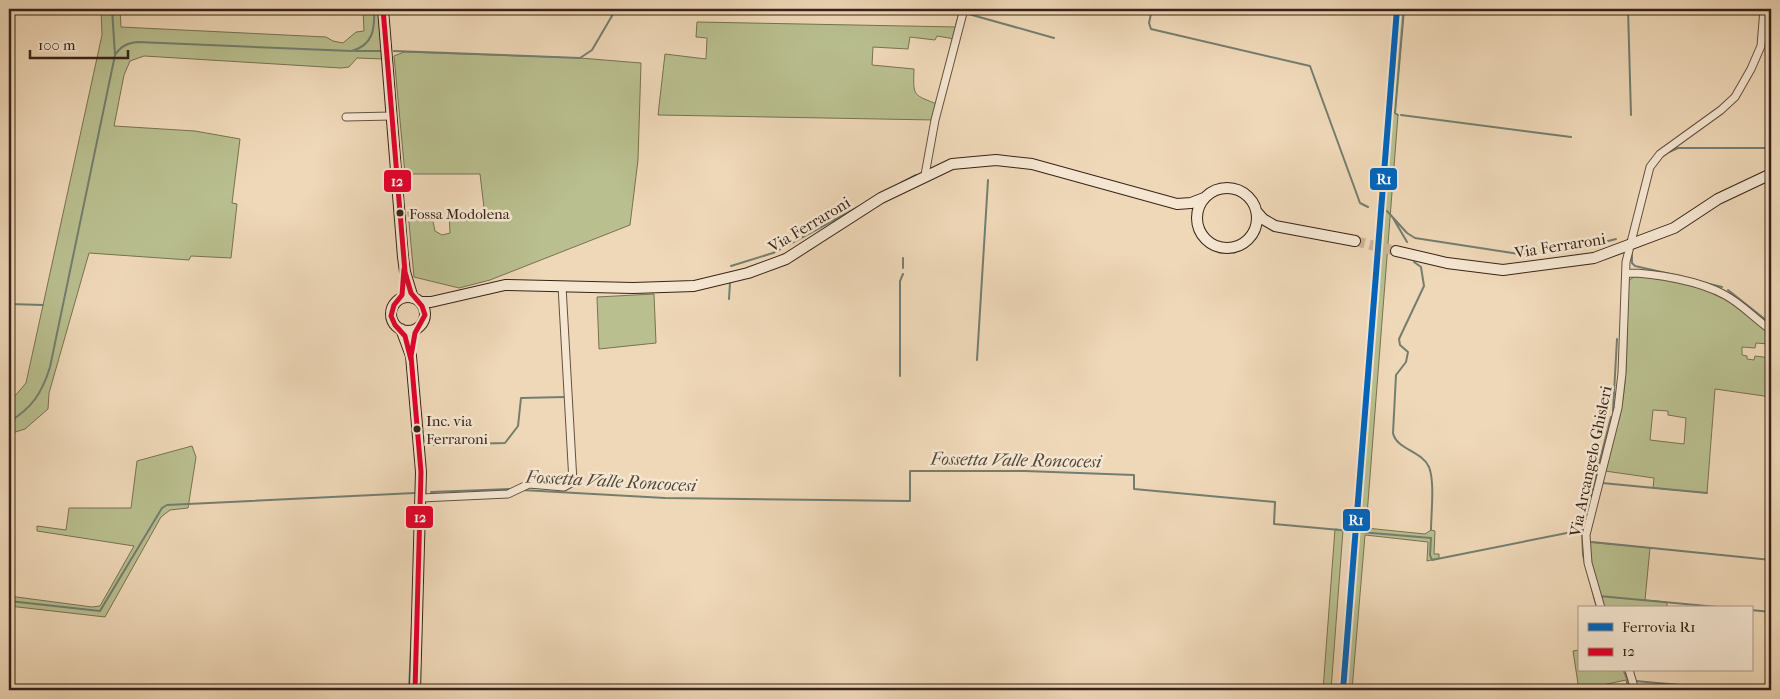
<svg xmlns="http://www.w3.org/2000/svg" width="1780" height="699" font-family="'IM FELL French Canon',serif">
  <style>
    .green { fill: #b9bf8f; stroke: #787154; fill-rule: evenodd }
    .lines { fill: none; stroke-linecap: round; stroke-linejoin: round }
    .stream { stroke: #737e70; stroke-width: 2 }
    .secondary-tunnel { stroke: #cab498; stroke-width: 10; stroke-dasharray: 10 5; stroke-linecap: butt }
    .street-casing { stroke: #665040; stroke-width: 9 }
    .secondary-casing { stroke: #382318; stroke-width: 12 }
    .street { stroke: #f5e6d1; stroke-width: 7 }
    .secondary { stroke: #f5e6d1; stroke-width: 10 }
    .bus-1-casing { stroke: #f5e6d1; stroke-width: 9 }
    .bus-1 { stroke: #e4002b; stroke-width: 5 }
    .rail-1-casing { stroke: #f5e6d1; stroke-width: 10 }
    .rail-1 { stroke: #0065bd; stroke-width: 6 }
    .bus-dot { fill: #382318; stroke: #f5e6d1; stroke-width: 2 }
    .labels { text-anchor: middle; stroke-width: 5; stroke-linejoin: round; paint-order: stroke }
    .bus-label { font-size: 15px; fill: #382318; stroke: #f5e6d1; text-anchor: start }
    .street-label { font-size: 16px; fill: #382318; stroke: #f5e6d1 }
    .water-label { font-size: 18px; font-style: italic; fill: #51493c; stroke: #f5e6d1 }
    .line-badge { stroke: #f5e6d1; stroke-width: 2 }
    .badge-label { font-size: 14px; text-anchor: middle; font-weight: bold; fill: #fff }
  </style>
  <rect width="100%" height="100%" fill="#efd8b8"/>
  <filter id="stains"><feTurbulence type="fractalNoise" baseFrequency=".004" numOctaves="4"/><feColorMatrix values="0 0 0 0 .2 0 0 0 0 .09 0 0 0 0 .02 0 0 0 .5 -.17"/></filter>
  <radialGradient id="worn" r=".72"><stop offset=".6" stop-color="#630" stop-opacity="0"/><stop offset="1" stop-color="#630" stop-opacity=".3"/></radialGradient>
  <!-- green -->
  <path class="green" d="M 101,9 L 120,9 L 121,27 L 326,37 L 333,41 L 343,43 L 356,32 L 364,31 L 363,9 L 380,9 L 384,59 L 357,58 L 349,67 L 341,68 L 144,56 L 130,61 L 124,75 L 114,126 L 195,131 L 240,139 L 232,203 L 237,204 L 231,258 L 191,256 L 189,260 L 89,253 L 49,393 L 48,409 L 25,429 L 9,434 L 9,403 L 26,383 L 102,35 Z
    M 1399,9 L 1404,9 L 1395,113 L 1398,115 L 1366,528 L 1425,534 L 1431,530 L 1435,531 L 1434,554 L 1439,554 L 1439,558 L 1427,561 L 1428,542 L 1365,535 L 1352,690 L 1346,690 Z
    M 697,22 L 958,27 L 955,39 L 937,36 L 935,40 L 910,37 L 908,49 L 873,47 L 872,65 L 914,69 C 913,98 913,94 939,105 L 935,120 L 658,115 L 665,54 L 706,59 L 707,38 L 696,37 Z
    M 404,52 L 580,58 L 641,63 L 638,160 L 630,225 L 490,280 L 459,288 L 414,277 L 408,212 L 431,212 L 435,231 L 442,235 L 450,233 L 449,212 L 466,212 L 485,216 L 480,174 L 405,174 L 394,56 Z
    M 1641,275 L 1682,283 L 1720,294 L 1771,332 L 1768,344 L 1756,343 L 1755,348 L 1742,347 L 1742,355 L 1747,356 L 1747,359 L 1754,360 L 1755,356 L 1771,358 L 1771,397 L 1715,389 L 1707,493 L 1653,488 L 1654,478 L 1605,471 L 1614,423 L 1618,423 C 1630,378 1626,328 1627,282 L 1635,276 ZM 1653,410 L 1668,411 L 1668,415 L 1686,418 L 1684,444 L 1650,440 Z
    M 654,294 L 656,343 L 599,349 L 597,297 Z
    M 192,446 L 196,457 L 188,508 L 170,510 L 161,517 L 105,617 L 9,606 L 9,596 L 92,607 L 100,606 L 134,546 L 37,531 L 37,526 L 66,530 L 69,508 L 131,508 L 137,461 Z
    M 1335,529 L 1343,530 L 1331,690 L 1323,690 Z
    M 1587,542 L 1650,548 L 1645,600 L 1667,602 L 1667,608 L 1601,608 Z
    M 1579,650 L 1579,670 L 1623,670 L 1631,690 L 1628,690 L 1626,680 L 1579,690 L 1573,651 Z"/>
  <g class="lines">
    <!-- stream -->
    <path class="stream" d="M 112,9 L 115,55
      M 1152,9 L 1149,23 L 1151,29 L 1310,66 L 1360,203 L 1368,207
      M 1628,9 L 1631,115
      M 965,13 L 1054,38
      M 956,25 L 959,15
      M 355,51 L 380,51
      M 394,51 L 580,58 L 592,50 L 616,9
      M 942,82 L 955,30
      M 1398,115 L 1395,113 L 1404,9
      M 1401,115 L 1571,137
      M 1669,152 L 1678,148 L 1771,148
      M 901,183 L 916,175
      M 1387,211 L 1407,233 L 1415,238 L 1519,254
      M 1393,218 L 1407,242
      M 1632,253 L 1632,263 L 1635,266 L 1679,276
      M 1523,254 L 1585,247 L 1616,239
      M 1414,262 L 1421,267 L 1424,286 L 1399,339 L 1400,345 L 1408,352 L 1406,362 L 1396,375 L 1393,433 C 1396,449 1422,451 1429,467 C 1435,482 1431,514 1431,530
      M 731,266 L 773,253 L 862,205
      M 903,268 L 903,258
      M 1705,283 L 1722,287
      M 1728,290 L 1771,324
      M 729,299 L 730,282
      M 9,304 L 43,305
      M 977,360 L 988,180
      M 900,376 L 900,281 L 903,274
      M 1613,411 L 1617,339
      M 9,422 C 32,408 42,393 50,367 L 115,55 C 121,46 127,43 138,42 L 352,51 C 373,45 375,29 374,9
      M 426,445 L 505,443 L 518,426 L 521,398 L 565,397
      M 1602,483 L 1707,493
      M 522,490 L 665,498 L 910,501 L 910,471 L 1025,471 L 1134,475 L 1134,489 L 1275,502 L 1274,524 L 1351,531
      M 431,492 L 512,489
      M 1360,532 L 1431,538 L 1430,555 L 1432,560 L 1582,530
      M 1592,542 L 1771,560
      M 1599,596 L 1728,608
      M 9,601 L 100,611 L 162,508 L 167,505 L 415,493
      M 1597,608 L 1583,555 L 1582,530 L 1611,417
      M 1751,610 L 1771,612
      M 1625,670 L 1631,689
      M 1635,681 L 1737,690
      M 409,690 L 412,625"/>
    <!-- secondary-tunnel -->
    <path class="secondary-tunnel" d="M 1355,241 L 1396,251"/>
    <defs>
      <path id="street" d="M 346,117 L 392,116
        M 925,175 L 935,120 L 964,9
        M 1627,273 C 1655,273 1700,281 1725,295 C 1742,304 1755,319 1771,330
        M 421,498 L 508,494 L 529,484 L 564,487 L 573,482 L 562,286
        M 1601,608 L 1588,563 L 1586,535 L 1618,408 L 1622,373 L 1626,262 L 1650,167 L 1660,154 L 1721,110 L 1735,97 L 1751,69 L 1761,46 L 1764,9
        M 1629,670 L 1635,690"/>
      <path id="secondary" d="M 383,9 L 403,257 L 405,272 L 413,298
        M1197 218a30 30 0 1 1 60 0a30 30 0 1 1-60 0Z
        M 1256,211 L 1263,219 L 1275,226 L 1355,241
        M 1396,251 L 1447,263 L 1503,270 L 1594,258 L 1674,228 L 1718,199 L 1771,174
        M391 314a17 17 0 1 1 34 0a17 17 0 1 1-34 0Z
        M 420,302 L 431,302 L 505,285 L 633,288 L 694,286 L 748,273 L 786,259 L 881,198 L 952,164 L 996,160 L 1032,164 L 1177,204 L 1191,203 L 1204,198
        M 401,329 L 411,356 L 421,472 L 415,690"/>
    </defs>
    <!-- street casing -->
    <use href="#street" class="street-casing"/>
    <!-- secondary casing -->
    <use href="#secondary" class="secondary-casing"/>
    <!-- street -->
    <use href="#street" class="street"/>
    <!-- secondary -->
    <use href="#secondary" class="secondary"/>
    <defs>
      <path id="bus-1" d="M 383,9 L 405,272 L 411,293 L 422,306 L 425,315 L 415,333 L 411,356 L 421,472 L 415,690
        M 404,269 L 402,295 L 394,305 L 391,316 L 395,325 L 405,336 L 411,360"/>
    </defs>
    <!-- bus-1 casing -->
    <use href="#bus-1" class="bus-1-casing"/>
    <!-- bus-1 -->
    <use href="#bus-1" class="bus-1"/>
    <defs>
      <path id="rail-1" d="M 1343,690 L 1397,9"/>
    </defs>
    <!-- rail-1 casing -->
    <use href="#rail-1" class="rail-1-casing"/>
    <!-- rail-1 -->
    <use href="#rail-1" class="rail-1"/>
  </g>
  <!-- markers -->
  <g class="bus-dot">
    <circle cx="400" cy="213" r="4.5"/>
    <circle cx="417" cy="429" r="4.5"/>
  </g>
  <g class="labels">
    <!-- bus labels -->
    <g class="bus-label">
      <text x="409" y="219">Fossa Modolena</text>
      <text x="426" y="426">Inc. via<tspan x="426" dy="18">Ferraroni</tspan></text>
    </g>
    <!-- street labels -->
    <g class="street-label">
      <text transform="translate(809 224) rotate(-31)" y="6">Via Ferraroni</text>
      <text transform="translate(1560 245) rotate(-9)" y="6">Via Ferraroni</text>
      <text transform="translate(1590 461) rotate(-78)" y="6">Via Arcangelo Ghisleri</text>
    </g>
    <!-- water labels -->
    <g class="water-label">
      <text transform="translate(1016 460) rotate(1)" y="6">Fossetta Valle Roncocesi</text>
      <text transform="translate(611 481) rotate(3)" y="6">Fossetta Valle Roncocesi</text>
    </g>
  </g>
  <g class="line-badge">
    <rect x="1369" y="167" width="29" height="24" rx="5" fill="#0065bd"/>
    <rect x="383" y="169" width="29" height="24" rx="5" fill="#e4002b"/>
    <rect x="405" y="505" width="29" height="24" rx="5" fill="#e4002b"/>
    <rect x="1342" y="508" width="29" height="24" rx="5" fill="#0065bd"/>
  </g>
  <g class="badge-label">
    <text x="1384" y="184">R1</text>
    <text x="397" y="186">12</text>
    <text x="420" y="522">12</text>
    <text x="1356" y="525">R1</text>
  </g>
  <!-- margin -->
  <rect width="1780" height="699" fill="none" stroke="#efd8b8" stroke-width="30"/>
  <rect x="10" y="10" width="1760" height="679" fill="none" stroke="#382318" stroke-width="2.5"/>
  <rect x="15" y="15" width="1750" height="669" fill="none" stroke="#382318"/>
  <!-- legend -->
  <rect x="1578" y="606" width="175" height="65" fill="#f5e6d1" stroke="#a99887"/>
  <rect x="1588" y="623" width="25" height="8" fill="#0065bd" stroke="#a99887"/>
  <text x="1622" y="632" font-size="15" fill="#382318">Ferrovia R1</text>
  <rect x="1588" y="648" width="25" height="8" fill="#e4002b" stroke="#a99887"/>
  <text x="1622" y="656" font-size="15" fill="#382318">12</text>
  <!-- scale -->
  <path d="M30 50v8h98v-8" fill="none" stroke="#382318" stroke-width="2.5"/>
  <text x="38" y="50" font-size="15" fill="#382318" stroke="#f5e6d1" stroke-width="4" paint-order="stroke">100 m</text>
  <rect width="100%" height="100%" filter="url(#stains)"/>
  <rect width="100%" height="100%" fill="url(#worn)"/>
</svg>
